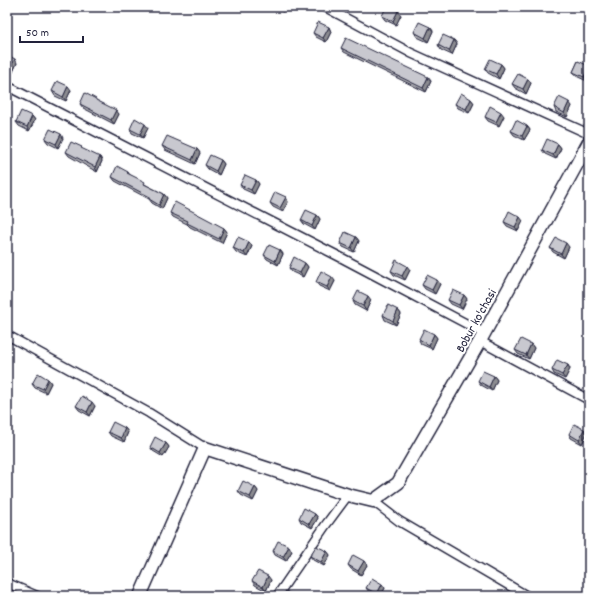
<svg xmlns="http://www.w3.org/2000/svg" width="596" height="603" font-family="Dekko,sans-serif">
  <style>
    .lines { fill: none; stroke-linecap: round; stroke-linejoin: round }
    .street-casing { stroke: #22223b; stroke-width: 11 }
    .secondary-casing { stroke: #22223b; stroke-width: 15 }
    .street { stroke: #fff; stroke-width: 8 }
    .secondary { stroke: #fff; stroke-width: 12 }
    .wall { fill: #acacb2; stroke: #22223b }
    .shaded-wall { fill: #8c8c91; stroke: #22223b }
    .building { fill: #c8c8cf; stroke: #22223b }
    .labels { text-anchor: middle; stroke-width: 4; stroke-linejoin: round; paint-order: stroke }
    .street-label { font-size: 13px; fill: #22223b; stroke: #fff }
  </style>
  <rect width="100%" height="100%" fill="#fff"/>
  <filter id="ink" filterUnits="userSpaceOnUse"><feTurbulence type="fractalNoise" baseFrequency=".025" numOctaves="2"/><feDisplacementMap in="SourceGraphic" scale="8" xChannelSelector="R" yChannelSelector="G"/><feConvolveMatrix kernelMatrix="1 2 1 2 8 2 1 2 1" color-interpolation-filters="sRGB"/></filter>
  <g filter="url(#ink)">
    <g class="lines">
      <defs>
        <path id="street" d="M 325,7 L 411,53 L 589,134
          M 7,86 L 342,258 L 484,333
          M 7,335 L 149,413 L 205,448
          M 480,341 L 589,400
          M 373,501 L 399,521 L 527,596
          M 7,583 L 37,596
          M 277,596 L 325,526 L 348,495"/>
        <path id="secondary" d="M 140,596 L 205,448 L 348,495 L 373,501 L 398,483 L 480,341 L 589,142"/>
      </defs>
      <!-- street casing -->
      <use href="#street" class="street-casing"/>
      <!-- secondary casing -->
      <use href="#secondary" class="secondary-casing"/>
      <!-- street -->
      <use href="#street" class="street"/>
      <!-- secondary -->
      <use href="#secondary" class="secondary"/>
    </g>
    <!-- wall -->
    <path class="wall" d="M 272,7 L 285,7 L 283,12 Z
      M 401,15 L 396,25 L 385,20 L 382,16 Z
      M 329,27 L 331,32 L 326,42 L 316,37 L 313,33 Z
      M 430,27 L 433,31 L 428,42 L 417,37 L 414,32 Z
      M 454,40 L 457,44 L 452,55 L 441,50 L 438,45 Z
      M 341,48 L 431,81 L 426,92 L 344,52 Z
      M 7,55 L 17,63 L 12,74 L 7,71 Z
      M 578,61 L 587,81 L 576,76 L 573,72 Z
      M 501,64 L 504,68 L 499,79 L 488,73 L 485,69 Z
      M 531,83 L 526,94 L 515,88 L 512,84 Z
      M 71,90 L 66,101 L 55,96 L 52,91 Z
      M 471,99 L 474,103 L 469,113 L 458,108 L 455,104 Z
      M 98,101 L 119,114 L 114,124 L 83,108 L 80,104 Z
      M 572,106 L 567,117 L 556,112 L 554,107 Z
      M 32,116 L 35,120 L 29,131 L 19,126 L 16,122 Z
      M 504,116 L 499,126 L 488,121 L 485,117 Z
      M 527,126 L 530,130 L 524,140 L 514,135 L 511,131 Z
      M 148,128 L 143,138 L 132,133 L 130,129 Z
      M 63,138 L 58,148 L 48,143 L 45,139 Z
      M 558,144 L 561,148 L 556,159 L 545,154 L 542,150 Z
      M 162,146 L 197,149 L 200,153 L 195,164 L 165,150 Z
      M 66,152 L 100,157 L 102,161 L 97,172 L 69,156 Z
      M 221,160 L 224,164 L 219,175 L 208,169 L 205,165 Z
      M 128,172 L 130,175 L 148,186 L 164,194 L 167,198 L 162,209 L 152,203 L 149,199 L 115,181 L 112,177 Z
      M 256,180 L 259,184 L 254,194 L 243,189 L 240,185 Z
      M 286,197 L 288,202 L 283,212 L 273,207 L 270,203 Z
      M 170,213 L 224,228 L 227,232 L 222,243 L 190,227 L 187,224 L 173,217 Z
      M 317,215 L 320,219 L 315,230 L 304,224 L 301,220 Z
      M 523,221 L 518,231 L 507,226 L 504,222 Z
      M 356,237 L 359,241 L 354,252 L 343,247 L 340,243 Z
      M 252,246 L 247,257 L 236,252 L 233,248 Z
      M 569,247 L 564,258 L 553,252 L 550,248 Z
      M 280,250 L 283,254 L 278,265 L 267,259 L 264,255 Z
      M 305,263 L 308,267 L 303,277 L 292,272 L 289,268 Z
      M 410,270 L 405,280 L 394,275 L 391,271 Z
      M 335,281 L 330,291 L 319,286 L 316,282 Z
      M 440,284 L 435,294 L 425,289 L 422,285 Z
      M 464,295 L 467,299 L 462,309 L 451,304 L 448,300 Z
      M 371,300 L 366,311 L 355,305 L 353,301 Z
      M 398,310 L 401,314 L 396,325 L 385,320 L 383,315 Z
      M 434,334 L 437,338 L 432,349 L 421,344 L 419,340 Z
      M 531,344 L 534,348 L 529,359 L 518,354 L 515,350 Z
      M 568,365 L 570,369 L 565,379 L 554,374 L 552,370 Z
      M 494,376 L 497,380 L 492,391 L 481,385 L 478,381 Z
      M 48,379 L 51,383 L 46,393 L 35,388 L 32,384 Z
      M 76,406 L 95,406 L 90,416 L 79,410 Z
      M 125,428 L 128,432 L 124,442 L 111,436 L 108,432 Z
      M 584,429 L 587,433 L 582,444 L 571,438 L 569,434 Z
      M 166,443 L 169,447 L 163,457 L 153,451 L 150,447 Z
      M 255,487 L 258,491 L 253,501 L 241,495 L 238,491 Z
      M 315,514 L 318,518 L 312,528 L 301,522 L 299,518 Z
      M 273,551 L 292,551 L 286,561 L 275,555 Z
      M 327,551 L 330,555 L 324,566 L 313,560 L 310,556 Z
      M 348,565 L 367,565 L 361,575 L 351,569 Z
      M 271,580 L 266,591 L 255,585 L 252,581 Z
      M 366,588 L 385,588 L 381,596 L 376,596 L 369,592 Z"/>
    <!-- shaded-wall -->
    <path class="shaded-wall" d="M 280,7 L 285,7 L 283,12 L 280,8 Z
      M 398,11 L 401,15 L 396,25 L 393,21 Z
      M 329,27 L 331,32 L 326,42 L 323,38 Z
      M 430,27 L 433,31 L 428,42 L 425,38 Z
      M 454,40 L 457,44 L 452,55 L 449,51 Z
      M 15,59 L 17,63 L 12,74 L 9,69 Z
      M 501,64 L 504,68 L 499,79 L 496,74 Z
      M 589,66 L 589,76 L 587,81 L 584,77 Z
      M 428,77 L 431,81 L 426,92 L 423,88 Z
      M 528,79 L 531,83 L 526,94 L 523,89 Z
      M 68,86 L 71,90 L 66,101 L 63,97 Z
      M 471,99 L 474,103 L 469,113 L 466,109 Z
      M 569,102 L 572,106 L 567,117 L 564,113 Z
      M 116,110 L 119,114 L 114,124 L 111,120 Z
      M 501,112 L 504,116 L 499,126 L 496,122 Z
      M 32,116 L 35,120 L 29,131 L 27,127 Z
      M 145,124 L 148,128 L 143,138 L 140,134 Z
      M 527,126 L 530,130 L 524,140 L 522,136 Z
      M 61,134 L 63,138 L 58,148 L 56,144 Z
      M 558,144 L 561,148 L 556,159 L 553,155 Z
      M 197,149 L 200,153 L 195,164 L 192,160 Z
      M 100,157 L 102,161 L 97,172 L 95,167 Z
      M 221,160 L 224,164 L 219,175 L 216,171 Z
      M 256,180 L 259,184 L 254,194 L 251,190 Z
      M 164,194 L 167,198 L 162,209 L 159,205 Z
      M 286,197 L 288,202 L 283,212 L 280,208 Z
      M 317,215 L 320,219 L 315,230 L 312,226 Z
      M 520,217 L 523,221 L 518,231 L 515,227 Z
      M 224,228 L 227,232 L 222,243 L 219,239 Z
      M 356,237 L 359,241 L 354,252 L 351,248 Z
      M 249,242 L 252,246 L 247,257 L 244,253 Z
      M 566,243 L 569,247 L 564,258 L 561,254 Z
      M 280,250 L 283,254 L 278,265 L 275,261 Z
      M 305,263 L 308,267 L 303,277 L 300,273 Z
      M 407,266 L 410,270 L 405,280 L 402,276 Z
      M 332,277 L 335,281 L 330,291 L 327,287 Z
      M 437,280 L 440,284 L 435,294 L 432,290 Z
      M 464,295 L 467,299 L 462,309 L 459,305 Z
      M 368,296 L 371,300 L 366,311 L 363,306 Z
      M 398,310 L 401,314 L 396,325 L 393,321 Z
      M 434,334 L 437,338 L 432,349 L 429,345 Z
      M 531,344 L 534,348 L 529,359 L 526,355 Z
      M 7,360 L 9,364 L 7,368 Z
      M 568,365 L 570,369 L 565,379 L 562,375 Z
      M 494,376 L 497,380 L 492,391 L 489,387 Z
      M 48,379 L 51,383 L 46,393 L 43,389 Z
      M 92,402 L 95,406 L 90,416 L 87,412 Z
      M 125,428 L 128,432 L 124,442 L 121,438 Z
      M 584,429 L 587,433 L 582,444 L 579,440 Z
      M 166,443 L 169,447 L 163,457 L 160,453 Z
      M 255,487 L 258,491 L 253,501 L 250,497 Z
      M 315,514 L 318,518 L 312,528 L 309,524 Z
      M 289,546 L 292,551 L 286,561 L 283,557 Z
      M 327,551 L 330,555 L 324,566 L 321,562 Z
      M 364,561 L 367,565 L 361,575 L 358,571 Z
      M 268,576 L 271,580 L 266,591 L 263,587 Z
      M 382,584 L 385,588 L 381,596 L 378,596 L 377,594 Z"/>
    <!-- building -->
    <path class="building" d="M 386,7 L 390,7 L 398,11 L 393,21 L 382,16 Z
      M 318,22 L 329,27 L 323,38 L 313,33 Z
      M 419,22 L 430,27 L 425,38 L 414,32 Z
      M 443,35 L 454,40 L 449,51 L 438,45 Z
      M 346,38 L 428,77 L 423,88 L 341,48 Z
      M 7,55 L 15,59 L 9,69 L 7,68 Z
      M 490,59 L 501,64 L 496,74 L 485,69 Z
      M 578,61 L 589,66 L 584,77 L 573,72 Z
      M 518,74 L 528,79 L 523,89 L 512,84 Z
      M 57,81 L 68,86 L 63,97 L 52,91 Z
      M 85,93 L 96,99 L 96,100 L 116,110 L 111,120 L 80,104 Z
      M 461,93 L 471,99 L 466,109 L 455,104 Z
      M 559,97 L 569,102 L 564,113 L 554,107 Z
      M 490,106 L 501,112 L 496,122 L 485,117 Z
      M 21,111 L 32,116 L 27,127 L 16,122 Z
      M 135,118 L 145,124 L 140,134 L 130,129 Z
      M 516,120 L 527,126 L 522,136 L 511,131 Z
      M 50,129 L 61,134 L 56,144 L 45,139 Z
      M 167,136 L 197,149 L 192,160 L 162,146 Z
      M 547,139 L 558,144 L 553,155 L 542,150 Z
      M 71,142 L 82,147 L 81,148 L 100,157 L 95,167 L 66,152 Z
      M 210,155 L 221,160 L 216,171 L 205,165 Z
      M 117,166 L 128,172 L 127,173 L 145,182 L 144,184 L 164,194 L 159,205 L 149,199 L 150,197 L 112,177 Z
      M 245,175 L 256,180 L 251,190 L 240,185 Z
      M 275,192 L 286,197 L 280,208 L 270,203 Z
      M 175,202 L 224,228 L 219,239 L 187,223 L 188,221 L 170,213 Z
      M 306,210 L 317,215 L 312,226 L 301,220 Z
      M 509,211 L 520,217 L 515,227 L 504,222 Z
      M 345,232 L 356,237 L 351,248 L 340,243 Z
      M 238,237 L 249,242 L 244,253 L 233,248 Z
      M 556,238 L 566,243 L 561,254 L 550,248 Z
      M 269,245 L 280,250 L 275,261 L 264,255 Z
      M 294,257 L 305,263 L 300,273 L 289,268 Z
      M 396,260 L 407,266 L 402,276 L 391,271 Z
      M 321,271 L 332,277 L 327,287 L 316,282 Z
      M 427,275 L 437,280 L 432,290 L 422,285 Z
      M 453,290 L 464,295 L 459,305 L 448,300 Z
      M 358,291 L 368,296 L 363,306 L 353,301 Z
      M 388,305 L 398,310 L 393,321 L 383,315 Z
      M 424,329 L 434,334 L 429,345 L 419,339 Z
      M 521,339 L 531,344 L 526,355 L 515,350 Z
      M 557,360 L 568,365 L 562,375 L 552,370 Z
      M 483,371 L 494,376 L 489,387 L 478,381 Z
      M 38,373 L 48,379 L 43,389 L 32,384 Z
      M 82,396 L 92,402 L 87,412 L 76,406 Z
      M 113,422 L 125,428 L 121,438 L 108,432 Z
      M 574,424 L 584,429 L 579,440 L 569,434 Z
      M 155,437 L 166,443 L 160,453 L 150,447 Z
      M 243,481 L 255,487 L 250,497 L 238,491 Z
      M 304,508 L 315,514 L 309,524 L 299,518 Z
      M 278,541 L 289,546 L 283,557 L 273,551 Z
      M 316,546 L 327,551 L 321,562 L 310,556 Z
      M 353,555 L 364,561 L 358,571 L 348,565 Z
      M 258,571 L 268,576 L 263,587 L 252,581 Z
      M 372,578 L 382,584 L 377,594 L 366,588 Z
      M 286,591 L 294,596 L 283,596 Z
      M 398,591 L 407,596 L 396,596 Z"/>
  </g>
  <g class="labels">
    <!-- street labels -->
    <g class="street-label">
      <text transform="translate(475 320) rotate(-61)" y="5">Bobur ko'chasi</text>
    </g>
  </g>
  <!-- margin -->
  <rect width="596" height="603" fill="none" stroke="#fff" stroke-width="24"/>
  <rect x="12" y="12" width="572" height="579" fill="none" stroke="#22223b" stroke-width="1.5" filter="url(#ink)"/>
  <!-- scale -->
  <path d="M20 36v6h63v-6" fill="none" stroke="#22223b" stroke-width="2"/>
  <text x="26" y="36" font-size="12" fill="#22223b" stroke="#ffffff" stroke-width="3" paint-order="stroke">50 m</text>
</svg>
